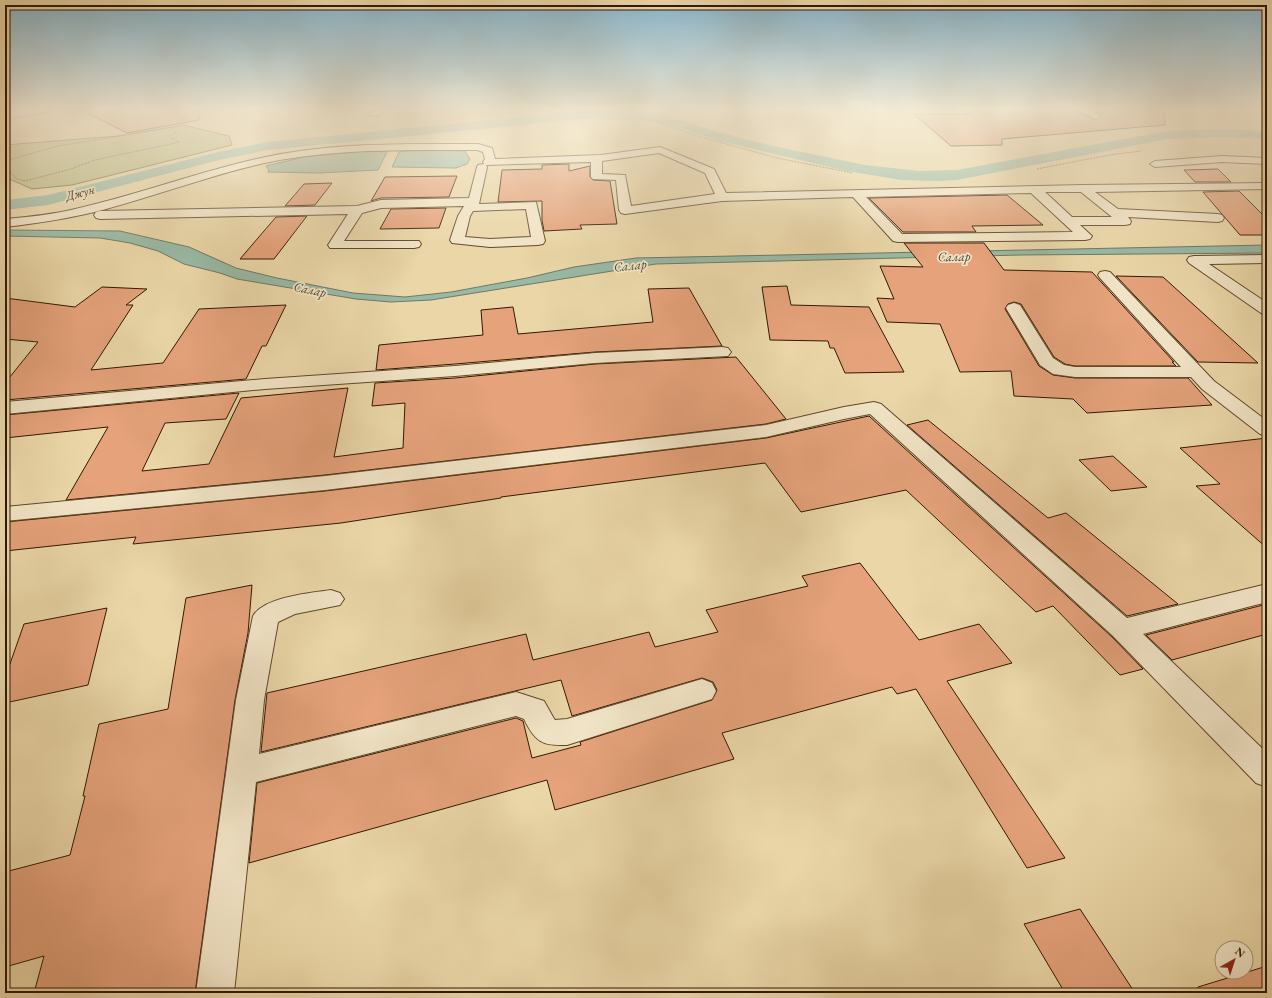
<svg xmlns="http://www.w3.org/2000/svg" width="1272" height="998" font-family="'EB Garamond',serif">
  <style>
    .green { fill: #bbbd84; stroke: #766a42 }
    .water { fill: #98b9a5; stroke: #6f7963 }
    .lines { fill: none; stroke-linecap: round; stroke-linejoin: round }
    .canal { fill: #98b9a5; fill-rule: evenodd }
    .building { fill: #e5a27b; stroke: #321800 }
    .minor-casing { stroke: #60482a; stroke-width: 2 }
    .path { stroke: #321800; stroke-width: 1; stroke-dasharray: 0.5 1; stroke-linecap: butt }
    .minor { fill: #f1e4c6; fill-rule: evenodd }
    .labels { text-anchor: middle; stroke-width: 3.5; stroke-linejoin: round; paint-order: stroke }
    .far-water-label { font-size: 13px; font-style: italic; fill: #514832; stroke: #f1e4c6 }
  </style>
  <rect width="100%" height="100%" fill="#ead6a7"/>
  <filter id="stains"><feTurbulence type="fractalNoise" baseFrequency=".005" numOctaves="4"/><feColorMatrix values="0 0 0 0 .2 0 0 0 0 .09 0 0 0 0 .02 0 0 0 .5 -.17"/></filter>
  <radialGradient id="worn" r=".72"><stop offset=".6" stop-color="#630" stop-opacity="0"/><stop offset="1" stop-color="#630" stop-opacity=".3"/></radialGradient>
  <!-- green -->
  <path class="green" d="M 183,125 L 229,136 L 232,145 L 72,185 L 32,189 L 5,177 L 5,145 L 118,136 Z"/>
  <!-- water -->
  <path class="water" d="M 415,150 L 465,151 L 470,159 L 467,164 L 456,168 L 392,167 L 399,152 Z
    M 367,151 L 386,151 L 387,152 L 378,170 L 319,173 L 268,172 L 269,170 L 266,166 L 304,157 Z
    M 5,230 L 120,231 L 189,247 L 236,268 L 277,278 L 353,293 L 405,297 L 451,292 L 527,278 L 574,267 L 636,258 L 1267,245 L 1267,253 L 1021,255 L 656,264 L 431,300 L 391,302 L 356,299 L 237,279 L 220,273 L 184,264 L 158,251 L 130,243 L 100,238 L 5,236 Z"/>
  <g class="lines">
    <!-- canal -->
    <path class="canal" d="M 579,111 L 632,111 L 664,115 L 718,132 L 773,146 L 865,165 L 919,171 L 957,170 L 1167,131 L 1223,129 L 1267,131 L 1267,139 L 1223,137 L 1167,139 L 957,180 L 938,181 L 901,180 L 847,171 L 720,141 L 668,124 L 632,119 L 579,119 L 268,150 L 219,160 L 48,205 L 5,210 L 5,200 L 48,195 L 218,152 L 268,142 Z"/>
  </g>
  <!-- building -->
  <path class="building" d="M 77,108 L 198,108 L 199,120 L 127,133 Z
    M 961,108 L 1075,108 L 1076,111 L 1095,120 L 1102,115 L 1090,108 L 1164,108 L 1165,125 L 1002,139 L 1002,145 L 951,146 L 914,114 L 971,114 Z
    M 569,164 L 569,171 L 590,166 L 590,177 L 593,180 L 610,181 L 617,224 L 580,225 L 582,229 L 544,231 L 542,220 L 542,201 L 498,202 L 502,170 L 542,169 L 542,165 Z
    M 1218,169 L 1231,182 L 1195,182 L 1184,170 Z
    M 457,176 L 449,197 L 381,198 L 371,201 L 385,177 Z
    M 332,183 L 315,205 L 285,206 L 304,184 Z
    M 1239,191 L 1267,219 L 1267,235 L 1240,235 L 1203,192 Z
    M 1007,195 L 1043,225 L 972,226 L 976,232 L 903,232 L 869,198 Z
    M 446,208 L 439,228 L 380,229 L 391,209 Z
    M 307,216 L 274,259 L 240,259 L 276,217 Z
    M 904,243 L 984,243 L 1004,270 L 1092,272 L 1174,362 L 1172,362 L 1176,366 L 1075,366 L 1065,364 L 1054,357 L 1021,304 L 1014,302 L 1008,304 L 1005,309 L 1039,366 L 1053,375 L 1075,378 L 1188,378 L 1212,405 L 1087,413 L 1073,399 L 1014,396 L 1011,371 L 960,372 L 940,324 L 887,322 L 877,298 L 894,299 L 880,266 L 923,267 Z
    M 1116,276 L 1163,277 L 1258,363 L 1198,362 Z
    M 787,286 L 791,305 L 869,307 L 904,372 L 845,373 L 834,348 L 830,348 L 828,341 L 770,340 L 762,287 Z
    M 102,287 L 147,289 L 126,305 L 133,305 L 91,370 L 163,363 L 199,309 L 286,305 L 266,346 L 262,346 L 246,379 L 5,400 L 5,383 L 38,342 L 5,339 L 5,298 L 75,307 Z
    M 689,288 L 722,346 L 595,352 L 455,364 L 376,370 L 379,345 L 483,335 L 481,310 L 513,307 L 518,334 L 653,322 L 648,289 Z
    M 736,357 L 786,419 L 766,424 L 325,475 L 66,500 L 108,427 L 5,438 L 5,415 L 239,393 L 226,419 L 165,423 L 142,471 L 209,464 L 241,398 L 348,388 L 334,457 L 403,448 L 405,403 L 372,406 L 375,383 L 455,378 L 595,364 Z
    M 869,416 L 1112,637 L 1143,669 L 1120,675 L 1053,606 L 1036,612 L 906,490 L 801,512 L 765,463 L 501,497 L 501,498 L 341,523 L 133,544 L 136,537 L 5,551 L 5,522 L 325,491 L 766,438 Z
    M 928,420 L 1048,518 L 1066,513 L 1178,604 L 1127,616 L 907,425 Z
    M 1267,438 L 1267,548 L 1196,486 L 1220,484 L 1180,448 Z
    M 1113,456 L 1147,487 L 1111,491 L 1079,460 Z
    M 860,563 L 919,640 L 979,624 L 1012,663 L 947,681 L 1065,858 L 1027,868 L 916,689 L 897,694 L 892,687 L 722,733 L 734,759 L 555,810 L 547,780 L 249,863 L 257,783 L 516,718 L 523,721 L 532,758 L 581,745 L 580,742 L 712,700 L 717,690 L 713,682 L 702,678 L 572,716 L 561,680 L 261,752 L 267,693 L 526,634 L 533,660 L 649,632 L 655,647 L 718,632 L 706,610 L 808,586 L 802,576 Z
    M 252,585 L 248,633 L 235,700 L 195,993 L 34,993 L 44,956 L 5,967 L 5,872 L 70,855 L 85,796 L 83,796 L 99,724 L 168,709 L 186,598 Z
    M 1267,604 L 1267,634 L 1172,660 L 1146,635 Z
    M 107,608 L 88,685 L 5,703 L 5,678 L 24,624 Z
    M 1080,909 L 1135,993 L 1065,993 L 1024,924 Z
    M 1267,966 L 1267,993 L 1198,993 L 1198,987 Z"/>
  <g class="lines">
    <defs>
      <path id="minor" d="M 36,108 L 54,108 L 50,111 L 5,119 L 5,113 Z
        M 254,108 L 286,108 C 279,115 264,112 255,110 Z
        M 381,108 L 392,108 L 377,116 L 371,116 L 369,114 Z
        M 1076,108 L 1087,108 L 1101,116 L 1096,119 L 1077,110 Z
        M 478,144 L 492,148 L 495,159 L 601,155 L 660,147 L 714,169 L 726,193 L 1083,185 L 1267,183 L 1267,189 L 1095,192 L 1118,209 L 1218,214 L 1222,215 L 1224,218 L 1222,221 L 1218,222 L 1128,217 L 1131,221 L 1130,224 L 1125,225 L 1080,225 L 1092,236 L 1090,239 L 1085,240 L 898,242 L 893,241 L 853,197 L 722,201 L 625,214 L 621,213 L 619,210 L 616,180 L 593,179 L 591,177 L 591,162 L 486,165 L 487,167 L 479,204 L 536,202 L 545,241 L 543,244 L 538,245 L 490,247 L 452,243 L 450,240 L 458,216 L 464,206 L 381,208 L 362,213 L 344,241 L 419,241 L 421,244 L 419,247 L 414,248 L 330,248 L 328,245 L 348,214 L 100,219 L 96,218 L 94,215 L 96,212 L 100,211 L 357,206 L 381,200 L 469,198 L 477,167 L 478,165 L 484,164 L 483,162 L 485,159 L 483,152 L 477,150 C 405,150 331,148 260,164 C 208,176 158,195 106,209 C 73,218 39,223 5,227 L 5,219 C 27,217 49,215 71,210 C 135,196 197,172 261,158 C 332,142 406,144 478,144 ZM 659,153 L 705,173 L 715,194 L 631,206 L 625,175 L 602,174 L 602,161 ZM 1045,192 L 1081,192 L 1112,217 L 1072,217 ZM 1031,193 L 1073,232 L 902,234 L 866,197 ZM 526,209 L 531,237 L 490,239 L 465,237 L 470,216 L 473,211 Z
        M 1222,156 L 1267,158 L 1267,164 L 1222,162 L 1155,167 L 1150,164 L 1155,161 Z
        M 1267,255 L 1267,263 L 1209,264 L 1267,303 L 1267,315 L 1261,313 L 1189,263 L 1187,260 L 1189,257 L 1194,256 Z
        M 1105,271 L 1110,272 L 1214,381 L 1267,421 L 1267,436 L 1260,434 L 1202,389 L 1191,377 L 1075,377 L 1053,374 L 1040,365 L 1006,308 L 1008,305 L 1014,303 L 1020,305 L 1053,358 L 1064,365 L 1075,367 L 1181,367 L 1100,278 L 1098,275 L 1100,272 Z
        M 722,347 L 728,348 L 731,352 L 728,356 L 595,363 L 455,376 L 265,389 L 5,414 L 5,402 L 265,379 L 455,366 L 595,353 Z
        M 874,402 L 881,404 L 1127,618 L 1267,584 L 1267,602 L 1143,634 L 1267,753 L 1267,787 L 1256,783 L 1113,636 L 870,414 L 844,419 L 766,437 L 325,490 L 5,521 L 5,507 L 325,476 L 766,425 L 844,407 Z
        M 331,590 L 340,593 L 344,599 L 340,605 L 295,614 L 278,622 L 264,700 L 259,754 L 516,692 L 544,701 L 553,717 L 555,720 L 567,719 L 702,679 L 712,683 L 716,691 L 712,699 L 567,745 C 541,746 535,741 524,719 L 516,716 L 256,782 L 234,993 L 196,993 L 236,700 L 253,616 C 264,597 310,593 331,590 Z"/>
    </defs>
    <!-- minor casing -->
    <use href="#minor" class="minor-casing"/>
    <!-- path -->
    <path class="path" d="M 660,123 L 701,137 L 777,158 L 853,173
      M 179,142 L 169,136 L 176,133 L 173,128 L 183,119 L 231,108
      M 5,161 L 58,146 L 174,127
      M 1037,169 L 1109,155 L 1141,151
      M 5,171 L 12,174 L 17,179 L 25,181 L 71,169 L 95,160 L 180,142"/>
    <!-- minor -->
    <use href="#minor" class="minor"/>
  </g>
  <!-- sky -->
  <linearGradient id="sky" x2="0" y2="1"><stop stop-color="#88b6cd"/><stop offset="0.44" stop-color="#f6edd7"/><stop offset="1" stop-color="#f6edd7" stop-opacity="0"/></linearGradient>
  <rect width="1272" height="248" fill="url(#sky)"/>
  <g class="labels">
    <!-- far-water labels -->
    <g class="far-water-label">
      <text transform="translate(80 192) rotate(-15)" y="5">Джун</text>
      <text transform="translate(954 256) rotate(-1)" y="5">Салар</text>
      <text transform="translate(630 265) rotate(-6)" y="5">Салар</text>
      <text transform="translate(310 289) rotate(11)" y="5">Салар</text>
    </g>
  </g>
  <!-- margin -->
  <rect width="1272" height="998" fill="none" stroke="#ead6a7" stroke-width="20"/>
  <rect x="6" y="6" width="1260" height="986" fill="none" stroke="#321800" stroke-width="2"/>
  <rect x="10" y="10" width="1252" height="978" fill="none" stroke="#321800"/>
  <!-- north arrow -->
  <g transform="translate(1234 960) rotate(39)"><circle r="19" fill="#f1e4c6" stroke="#a59277"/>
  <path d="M0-3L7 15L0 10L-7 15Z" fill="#8f2418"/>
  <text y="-6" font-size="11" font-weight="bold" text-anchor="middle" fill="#321800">N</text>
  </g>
  <rect width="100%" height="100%" filter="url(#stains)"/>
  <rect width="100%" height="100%" fill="url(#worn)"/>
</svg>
